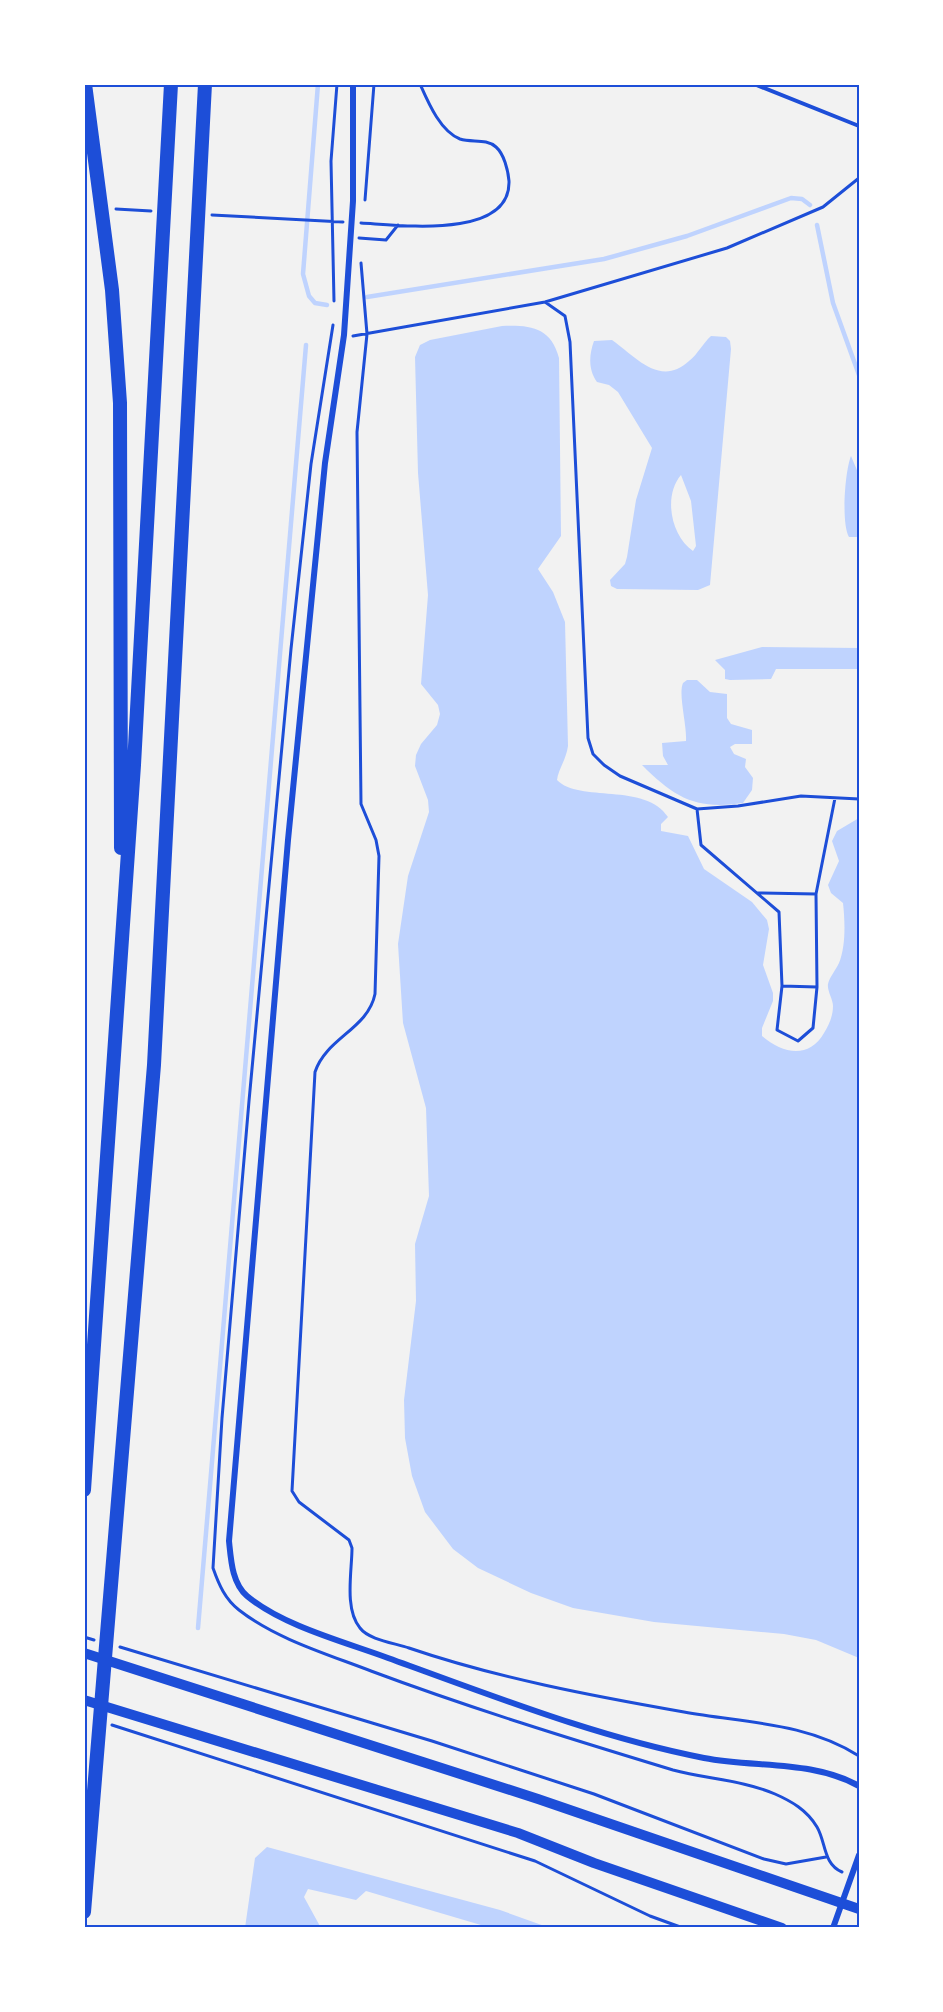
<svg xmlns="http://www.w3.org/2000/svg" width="943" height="2012" font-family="'Golos Text',sans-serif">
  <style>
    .water { fill: #bfd3fe; fill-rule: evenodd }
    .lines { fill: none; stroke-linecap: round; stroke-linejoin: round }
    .stream { stroke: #bfd3fe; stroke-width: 4.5 }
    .path { stroke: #1d4ed8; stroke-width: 3 }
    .service { stroke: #1d4ed8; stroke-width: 4 }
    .minor { stroke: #1d4ed8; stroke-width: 6 }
    .secondary { stroke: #1d4ed8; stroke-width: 10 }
    .motorway { stroke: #1d4ed8; stroke-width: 14 }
    .neatline { fill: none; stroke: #1d4ed8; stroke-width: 2 }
  </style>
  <rect width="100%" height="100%" fill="#f2f2f2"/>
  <!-- water -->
  <path class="water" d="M 502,326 C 530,325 551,327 559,358 L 561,536 L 538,569 L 553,592 L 565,622 L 568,746 C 566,760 558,770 557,780 C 579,803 645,782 668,817 L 661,824 L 661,831 L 688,836 L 704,869 L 752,902 L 767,920 L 769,929 L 763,965 L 773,993 L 773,1001 L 762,1028 L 762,1036 C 783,1054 809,1059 824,1033 C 829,1025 833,1016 833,1006 C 833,999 827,991 828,984 C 830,976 836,970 839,963 C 846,946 845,921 843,903 L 831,893 L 828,885 L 839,861 L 832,841 L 837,831 L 859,818 L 859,1658 L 816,1640 L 784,1634 L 654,1622 L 573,1608 L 531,1593 L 478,1568 L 453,1549 L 425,1512 L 412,1476 L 405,1438 L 404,1400 L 416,1301 L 415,1244 L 429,1196 L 426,1108 L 403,1023 L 398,944 L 408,876 L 429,812 L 428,800 L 415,766 L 416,755 L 421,744 L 437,725 L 440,714 L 438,705 L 421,684 L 428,595 L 418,473 L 415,357 L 420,345 L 430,340 Z
    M 711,336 L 726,337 L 730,341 L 731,349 L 710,585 L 698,590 L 617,589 L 611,586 L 610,580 L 625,564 L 627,557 L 636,500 L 652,448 L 618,392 L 609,385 L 597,382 C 588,369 589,355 594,341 L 612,340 C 635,356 660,388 689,361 C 698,354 703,343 711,336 ZM 681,475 L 691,501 L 696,546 L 693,551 C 671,536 663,496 681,475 Z
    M 851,456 L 859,475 L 859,537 L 849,537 C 841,523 845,471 851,456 Z
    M 762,647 L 859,648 L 859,669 L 776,669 L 771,679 L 730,680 L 725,679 L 725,670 L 715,660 Z
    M 687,680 L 697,680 L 710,692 L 727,694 L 727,718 L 731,724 L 752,730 L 752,744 L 735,744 L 730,747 L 734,754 L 746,759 L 745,767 L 753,778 L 752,790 L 743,803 C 696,810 675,798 642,765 L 668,765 L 663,756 L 662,743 L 686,741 C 687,725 678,694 683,683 Z
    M 267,1847 L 500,1910 L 550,1928 L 491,1928 L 366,1891 L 356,1900 L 308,1889 L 304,1897 L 321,1928 L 245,1928 L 255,1858 Z"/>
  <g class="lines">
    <!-- stream -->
    <path class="stream" d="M 318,84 L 303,274 L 309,296 L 315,303 L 327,305
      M 817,225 L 833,303 L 859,375
      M 367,297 L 604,259 L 687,236 L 791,198 L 802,199 L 810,205
      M 198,1628 L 306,345"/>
    <!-- path -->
    <path class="path" d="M 365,200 L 374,84
      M 116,209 L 151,211
      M 212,215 L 343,222
      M 361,223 C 399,225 511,240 509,181 C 508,170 504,154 496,147 C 486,138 472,143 460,139 C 440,131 428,102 420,84
      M 359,238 L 386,240 L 398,225
      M 361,263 L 367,334 L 357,432 L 361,804 L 376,840 L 379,856 L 375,994 C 368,1029 326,1038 315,1072 L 292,1491 L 299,1502 L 349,1540 L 352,1548 C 352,1571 344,1609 360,1628 C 369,1640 395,1643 409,1648 C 497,1678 593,1696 684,1712 C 744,1723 806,1722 859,1756
      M 334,301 L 331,161 L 337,84
      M 545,302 L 565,316 L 570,342 L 588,738 L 593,754 L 604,765 L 620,776 L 697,809 L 738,806 L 801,796 L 859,799
      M 333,325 L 311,464 L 291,649 L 249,1101 L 222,1418 L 213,1568 C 219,1585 225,1599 239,1610 C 276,1639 327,1654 371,1671 C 470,1708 571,1739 673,1770 C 706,1779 743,1780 775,1794 C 791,1801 807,1810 817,1827 C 826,1842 823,1864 842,1872
      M 353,336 L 545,302 L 727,248 L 823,207 L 859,178
      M 697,809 L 701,845 L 779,912 L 782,986 L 777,1030 L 798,1041 L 813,1028 L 817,987 L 816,894 L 835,798
      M 758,893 L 816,894
      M 782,986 L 817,987
      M 84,1637 L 94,1640
      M 120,1647 L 432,1741 L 594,1794 L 764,1859 L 786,1864 L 826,1857
      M 112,1725 L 535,1861 L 650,1916 L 683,1928"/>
    <!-- service -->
    <path class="service" d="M 754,84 L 859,126"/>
    <!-- minor -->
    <path class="minor" d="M 353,84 L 353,201 L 344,335 L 325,463 L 288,840 L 229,1541 C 231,1560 232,1583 247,1596 C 283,1626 345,1642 388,1658 C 491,1695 596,1737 704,1758 C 756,1768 812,1760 859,1786
      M 833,1928 L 859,1855"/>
    <!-- secondary -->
    <path class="secondary" d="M 84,1653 L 538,1799 L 859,1909
      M 84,1700 L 518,1833 L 594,1863 L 782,1928"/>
    <!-- motorway -->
    <path class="motorway" d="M 85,84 L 112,290 L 120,403 L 121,848
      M 84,1490 L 134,765 L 171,84
      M 84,1912 L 154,1065 L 205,84"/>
  </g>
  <!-- border -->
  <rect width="943" height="2012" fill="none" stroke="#ffffff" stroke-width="171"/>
  <rect x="86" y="86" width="772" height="1840" class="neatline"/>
</svg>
